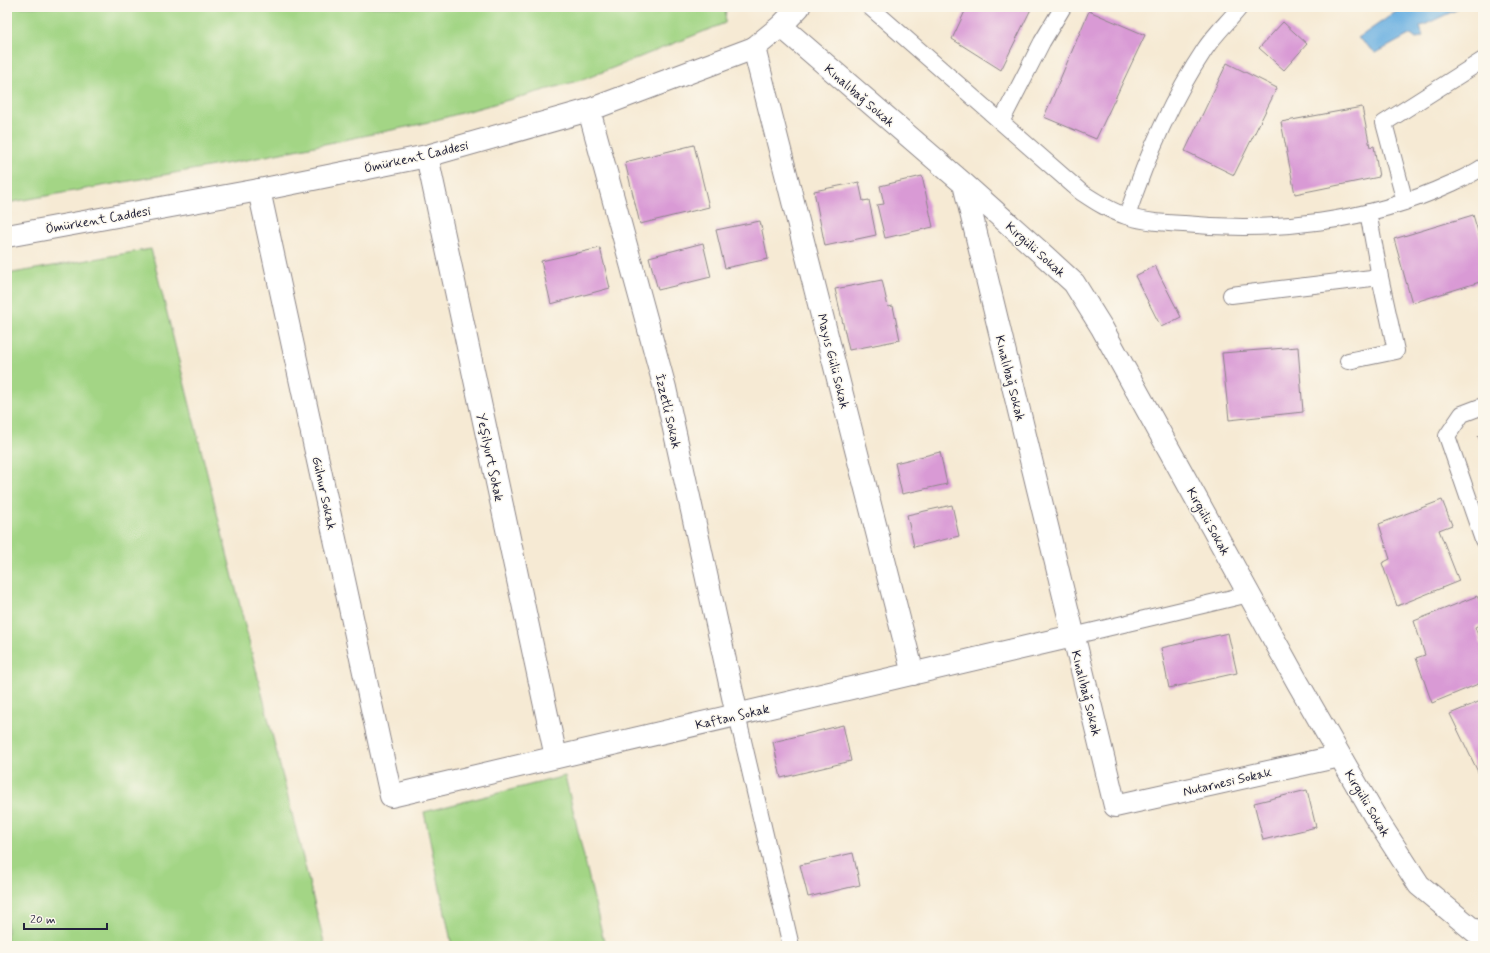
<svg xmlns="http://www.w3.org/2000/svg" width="1490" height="953" font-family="Mynerve,sans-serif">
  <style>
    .green { fill: #a3d585; stroke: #627c60 }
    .water { fill: #6bb0e1; stroke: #46698e }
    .building { fill: #d99ad5 }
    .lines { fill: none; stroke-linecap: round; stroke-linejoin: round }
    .service-casing { stroke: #8c8688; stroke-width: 18 }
    .minor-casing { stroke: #8c8688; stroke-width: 24 }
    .tertiary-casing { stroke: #8c8688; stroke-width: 24 }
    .service { stroke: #fff; stroke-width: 16 }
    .minor { stroke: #fff; stroke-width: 22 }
    .tertiary { stroke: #fff; stroke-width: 22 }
    .labels { text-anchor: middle; stroke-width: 3; stroke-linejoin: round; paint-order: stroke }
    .street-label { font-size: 13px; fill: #22223b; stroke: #fbf7ec }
  </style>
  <rect width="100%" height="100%" fill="#fbf7ec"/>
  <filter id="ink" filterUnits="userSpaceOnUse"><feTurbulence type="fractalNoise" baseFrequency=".025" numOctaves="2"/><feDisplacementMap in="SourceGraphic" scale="8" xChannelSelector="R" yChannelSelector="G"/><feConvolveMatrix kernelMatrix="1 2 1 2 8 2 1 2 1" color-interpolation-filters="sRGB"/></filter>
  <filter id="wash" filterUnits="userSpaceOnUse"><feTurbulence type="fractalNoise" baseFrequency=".012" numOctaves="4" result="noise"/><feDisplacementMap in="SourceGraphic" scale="16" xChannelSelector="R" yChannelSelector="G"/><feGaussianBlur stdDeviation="0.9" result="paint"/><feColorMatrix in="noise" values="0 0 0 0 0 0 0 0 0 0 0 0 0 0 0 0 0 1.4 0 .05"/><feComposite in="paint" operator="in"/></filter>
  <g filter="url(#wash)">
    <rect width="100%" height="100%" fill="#f6ead4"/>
    <!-- green -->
    <path class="green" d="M 7,7 L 726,7 L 725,23 L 585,79 L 421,124 L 247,160 L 7,203 Z
      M 151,249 L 325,946 L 7,946 L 7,274 Z
      M 565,776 L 605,946 L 452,946 L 424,812 Z"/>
    <!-- water -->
    <path class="water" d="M 1403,7 L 1459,7 L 1460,8 L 1420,27 L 1423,36 L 1422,37 L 1416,38 L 1411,34 L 1376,53 L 1358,38 Z"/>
    <g id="blocks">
      <!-- building -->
      <path class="building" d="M 967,7 L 1032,7 L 1001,70 L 952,39 Z
        M 1089,11 L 1145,35 L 1096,139 L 1044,117 Z
        M 1283,22 L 1307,44 L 1284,70 L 1259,48 Z
        M 1227,63 L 1277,88 L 1234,175 L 1185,151 Z
        M 1362,107 L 1370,147 L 1374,146 L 1379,177 L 1295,194 L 1281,122 Z
        M 694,145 L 709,207 L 640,224 L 625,162 Z
        M 922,176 L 933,227 L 885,238 L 877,205 L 884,204 L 880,186 Z
        M 859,182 L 863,201 L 869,200 L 876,235 L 825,246 L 814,191 Z
        M 1473,215 L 1483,248 L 1483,281 L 1412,303 L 1394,239 Z
        M 760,221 L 768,259 L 725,268 L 716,230 Z
        M 703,243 L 711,277 L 658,290 L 649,257 Z
        M 600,248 L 610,288 L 551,304 L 541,261 Z
        M 1155,266 L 1181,317 L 1161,327 L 1135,276 Z
        M 882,280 L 888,307 L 893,306 L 900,340 L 849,350 L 835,289 Z
        M 1298,347 L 1303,412 L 1229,420 L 1222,353 Z
        M 1483,434 L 1483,447 L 1478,436 Z
        M 940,452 L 947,484 L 902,494 L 895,463 Z
        M 1442,500 L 1452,525 L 1439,530 L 1459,581 L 1397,606 L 1382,563 L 1390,559 L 1379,524 Z
        M 952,505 L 959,536 L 914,547 L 907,515 Z
        M 1477,596 L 1483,610 L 1483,623 L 1475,627 L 1483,648 L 1483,682 L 1432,703 L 1416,658 L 1425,655 L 1414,621 Z
        M 1228,633 L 1237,673 L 1169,688 L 1161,648 Z
        M 1483,700 L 1483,775 L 1480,776 L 1450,714 Z
        M 843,725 L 851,761 L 781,778 L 773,742 Z
        M 1307,790 L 1316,827 L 1263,840 L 1254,803 Z
        M 853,853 L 860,885 L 808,897 L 800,865 Z"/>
    </g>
  </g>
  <g filter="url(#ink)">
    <use href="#blocks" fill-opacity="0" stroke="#8c8688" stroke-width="1"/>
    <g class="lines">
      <defs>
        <path id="service" d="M 870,7 L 1081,192 C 1096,202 1110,211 1126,216 C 1145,222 1165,223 1184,224 C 1274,233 1368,222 1450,184 C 1461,179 1473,174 1483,167
          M 1001,122 L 1042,42 L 1063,7
          M 1405,202 L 1384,123 L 1483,60
          M 1127,216 C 1146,158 1171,100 1205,49 C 1215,34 1229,21 1240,7
          M 1231,295 L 1380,277 L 1368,212
          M 1348,361 L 1396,351 L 1380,277
          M 1483,406 L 1462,414 L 1447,436 L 1483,540
          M 1073,636 L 1249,594
          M 737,715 L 791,946"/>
        <path id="minor" d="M 781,26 L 964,184 L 1115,806 L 1340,756
          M 754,48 L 913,674
          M 589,110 L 665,388 L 737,715
          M 427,156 L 556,757
          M 964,184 L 1039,251 L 1074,283 L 1102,328 L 1298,683 L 1374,815 L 1419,885 L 1483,938
          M 259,190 L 391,796 L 1073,636"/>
        <path id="tertiary" d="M 7,236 L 259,190 L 427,156 L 589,110 L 754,48 L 781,26 L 799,7"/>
      </defs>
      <!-- service casing -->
      <use href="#service" class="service-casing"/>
      <!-- minor casing -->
      <use href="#minor" class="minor-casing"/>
      <!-- tertiary casing -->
      <use href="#tertiary" class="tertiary-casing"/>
      <!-- service -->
      <use href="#service" class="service"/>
      <!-- minor -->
      <use href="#minor" class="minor"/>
      <!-- tertiary -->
      <use href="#tertiary" class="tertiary"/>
    </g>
  </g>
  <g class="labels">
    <!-- street labels -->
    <g class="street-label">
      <text transform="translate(860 95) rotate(41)" y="5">Kınalıbağ Sokak</text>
      <text transform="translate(416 156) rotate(-13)" y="5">Ömürkent Caddesi</text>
      <text transform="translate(98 219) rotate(-10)" y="5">Ömürkent Caddesi</text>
      <text transform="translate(1036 249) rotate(42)" y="5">Kirgülü Sokak</text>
      <text transform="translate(834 361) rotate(76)" y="5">Mayıs Gülü Sokak</text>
      <text transform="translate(1011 378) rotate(76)" y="5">Kınalıbağ Sokak</text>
      <text transform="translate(669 411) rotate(77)" y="5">İzzetli Sokak</text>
      <text transform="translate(491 457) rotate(78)" y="5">Yeşilyurt Sokak</text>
      <text transform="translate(325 493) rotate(78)" y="5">Gülnur Sokak</text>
      <text transform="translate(1209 521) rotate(61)" y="5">Kirgülü Sokak</text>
      <text transform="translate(1087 693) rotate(76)" y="5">Kınalıbağ Sokak</text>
      <text transform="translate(732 716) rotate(-13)" y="5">Kaftan Sokak</text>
      <text transform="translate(1227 781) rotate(-13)" y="5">Nutarnesi Sokak</text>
      <text transform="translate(1368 803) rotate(59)" y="5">Kirgülü Sokak</text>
    </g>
  </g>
  <!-- margin -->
  <rect width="1490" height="953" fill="none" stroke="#fbf7ec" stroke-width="24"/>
  <!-- scale -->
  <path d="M24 923v6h83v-6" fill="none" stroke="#22223b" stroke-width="2"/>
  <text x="30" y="923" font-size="12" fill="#22223b" stroke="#fbf7ec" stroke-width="3" paint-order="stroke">20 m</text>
</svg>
